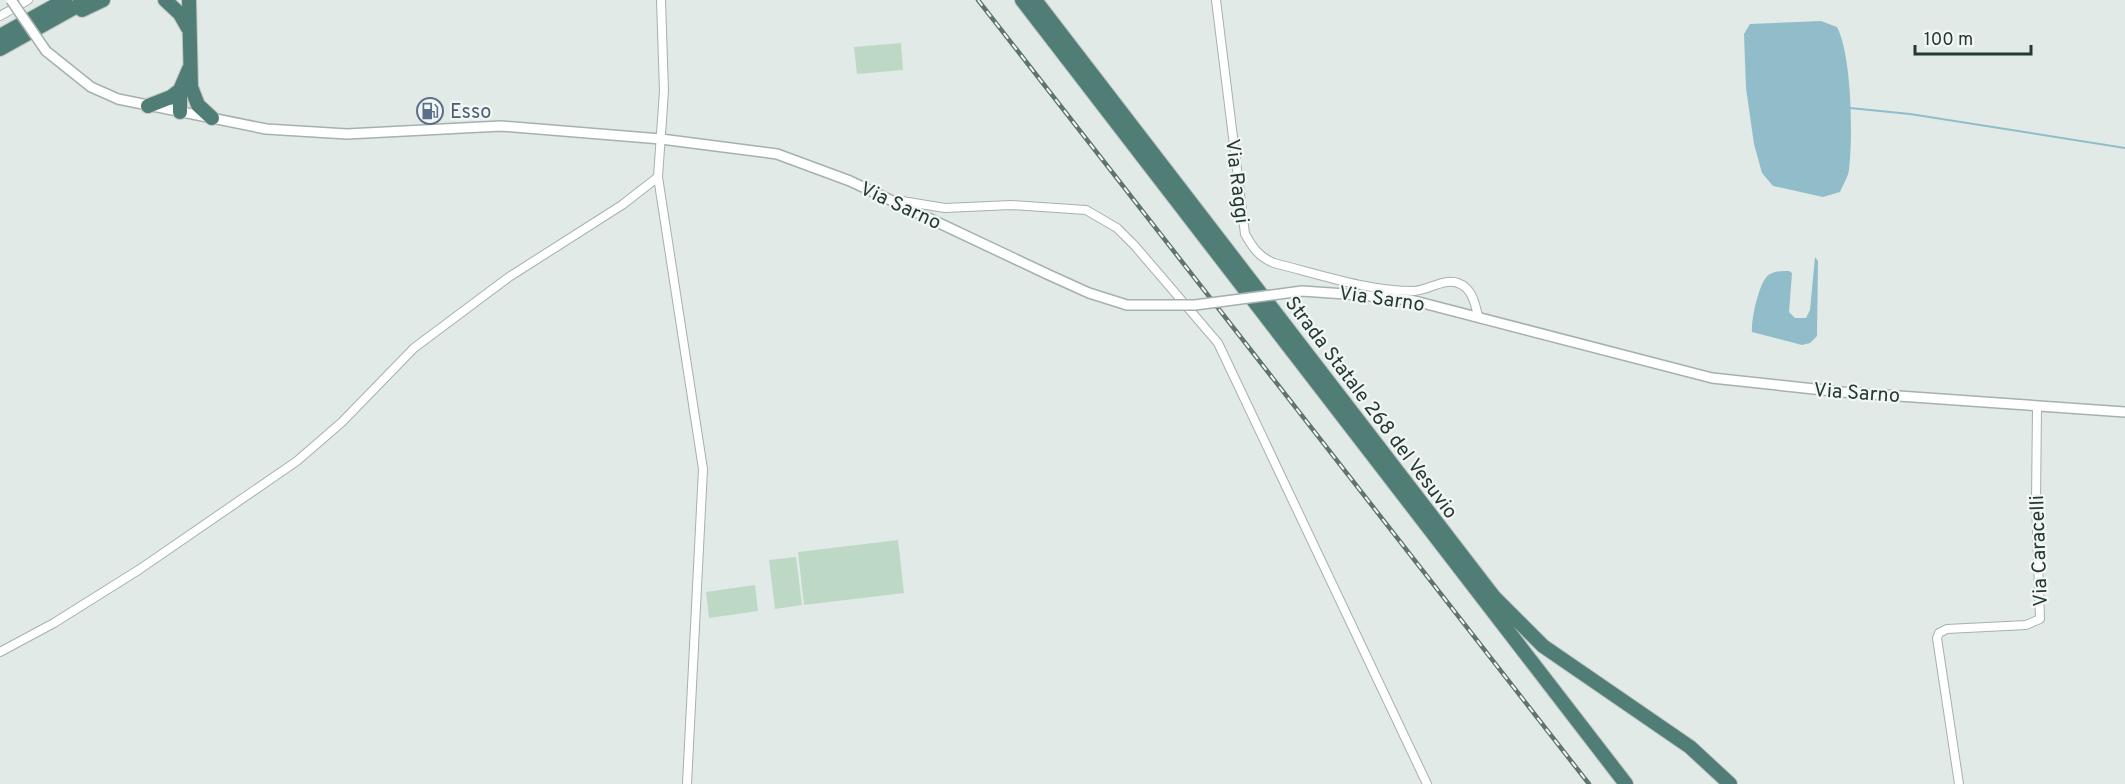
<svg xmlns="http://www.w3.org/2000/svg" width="2125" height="784" font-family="Overpass,sans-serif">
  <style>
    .green { fill: #bdd9c6 }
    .water { fill: #90bdc9 }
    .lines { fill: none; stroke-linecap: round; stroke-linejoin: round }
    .stream { stroke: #90bdc9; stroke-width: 2 }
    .minor-casing { stroke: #a5b1ae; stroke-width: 10 }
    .tertiary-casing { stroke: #a5b1ae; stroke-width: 12 }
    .trunk-casing { stroke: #bdc4c2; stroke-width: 16 }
    .minor { stroke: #fff; stroke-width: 8 }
    .tertiary { stroke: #fff; stroke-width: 9 }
    .trunk { stroke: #507e76; stroke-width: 14 }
    .rail-casing { stroke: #5f7470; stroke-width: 4.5 }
    .rail { stroke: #f2f7f5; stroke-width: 2; stroke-dasharray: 7; stroke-linecap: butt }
    .tertiary-bridge-casing { stroke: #a5b1ae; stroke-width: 12; stroke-linecap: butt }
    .tertiary-bridge { stroke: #fff; stroke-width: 9 }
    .labels { text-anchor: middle; stroke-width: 4.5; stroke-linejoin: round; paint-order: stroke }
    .service-label { font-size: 20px; fill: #4e5e75; stroke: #f2f7f5; text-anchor: start }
    .street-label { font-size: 20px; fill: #243934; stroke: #f2f7f5 }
  </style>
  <rect width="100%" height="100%" fill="#e2eae7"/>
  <!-- green -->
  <path class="green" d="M 901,43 L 903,70 L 857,74 L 854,47 Z
    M 898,540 L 904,593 L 804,605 L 798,552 Z
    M 796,557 L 802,605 L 775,609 L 769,560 Z
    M 755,585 L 758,611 L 709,618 L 706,592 Z"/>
  <!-- water -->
  <path class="water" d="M 1821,21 L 1837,27 C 1852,56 1853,137 1849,170 C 1848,177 1843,185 1840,192 L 1823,197 L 1773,186 L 1762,173 L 1754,144 L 1746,88 L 1744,34 L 1750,24 Z
    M 1815,257 L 1818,261 L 1817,336 L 1810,343 L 1802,345 L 1752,332 C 1751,321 1759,279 1770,274 C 1775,271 1784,271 1789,271 L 1792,273 L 1789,312 L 1795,318 L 1806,318 L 1810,310 Z"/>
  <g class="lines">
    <!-- stream -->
    <path class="stream" d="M 1850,108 L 1910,114 L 2125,148"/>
    <defs>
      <path id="minor" d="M 661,0 L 664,91 L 658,177 L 703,469 L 687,784
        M 1216,0 L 1245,234 C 1253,248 1259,257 1274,263 C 1318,274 1367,291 1414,291 C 1428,290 1445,278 1458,283 C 1472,288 1475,303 1478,316
        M 0,16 L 28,0
        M 896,200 L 945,208 L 1011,205 L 1086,210 L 1117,228 L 1135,246 L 1218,343 L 1427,784
        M 0,652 L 54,623 L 140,569 L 297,461 L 342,422 L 414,348 L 509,277 L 622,205 L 658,177
        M 1959,784 L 1937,638 L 1939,633 L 1947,629 L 2026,625 L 2040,619 L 2036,503 L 2037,407"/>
      <path id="tertiary" d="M 46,51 L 91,87 L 118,99 L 266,129 L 347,134 L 501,126 L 661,139 L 777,154 L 850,181 L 1047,274
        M 1360,295 L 1411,300 L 1712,378 L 1842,392 L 2125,412"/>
      <path id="trunk" d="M 165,0 L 180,14 L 188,28
        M 189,0 L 191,87 L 198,105 L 212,118
        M 1022,0 L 1626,784
        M 1035,0 L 1494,597 L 1543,646 L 1690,747 L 1730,784
        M 82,10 L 103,0
        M 0,36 L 65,0
        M 0,49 L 88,0
        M 148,106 L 171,97 L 180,90
        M 180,112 L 180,90 L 189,69"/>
    </defs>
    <!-- minor casing -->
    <use href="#minor" class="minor-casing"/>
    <!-- tertiary casing -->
    <use href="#tertiary" class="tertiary-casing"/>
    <!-- trunk casing -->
    <use href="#trunk" class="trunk-casing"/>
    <!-- minor -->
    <use href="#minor" class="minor"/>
    <!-- tertiary -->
    <use href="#tertiary" class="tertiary"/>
    <!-- trunk -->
    <use href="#trunk" class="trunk"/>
    <defs>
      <path id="rail" d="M 978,0 L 1589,784"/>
    </defs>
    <!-- rail casing -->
    <use href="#rail" class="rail-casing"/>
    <!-- rail -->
    <use href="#rail" class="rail"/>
    <defs>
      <path id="tertiary-bridge" d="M 11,0 L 46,51
        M 1047,274 L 1089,293 L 1127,305 L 1195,305 L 1302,291 L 1360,295"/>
    </defs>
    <!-- tertiary-bridge casing -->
    <use href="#tertiary-bridge" class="tertiary-bridge-casing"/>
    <!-- tertiary-bridge -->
    <use href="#tertiary-bridge" class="tertiary-bridge"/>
  </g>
  <!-- icons -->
  <defs>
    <symbol id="fuel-ring" viewBox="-11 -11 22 22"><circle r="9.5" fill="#f2f7f5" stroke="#5c6f8a" stroke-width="1.5"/><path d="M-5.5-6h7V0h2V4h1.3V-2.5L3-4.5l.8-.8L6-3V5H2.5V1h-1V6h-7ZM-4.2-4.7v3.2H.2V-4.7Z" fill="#5c6f8a"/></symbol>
  </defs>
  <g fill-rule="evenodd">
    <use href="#fuel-ring" x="415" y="96" width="30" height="30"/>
  </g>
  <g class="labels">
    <!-- service labels -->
    <g class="service-label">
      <text x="450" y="118">Esso</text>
    </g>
    <!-- street labels -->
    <g class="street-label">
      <text transform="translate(1238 181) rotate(83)" y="7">Via Raggi</text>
      <text transform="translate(901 205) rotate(25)" y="7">Via Sarno</text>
      <text transform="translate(1382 298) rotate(8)" y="7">Via Sarno</text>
      <text transform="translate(1857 392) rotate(4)" y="7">Via Sarno</text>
      <text transform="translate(1372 407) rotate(53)" y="7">Strada Statale 268 del Vesuvio</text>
      <text transform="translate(2038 551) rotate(-92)" y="7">Via Caracelli</text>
    </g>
  </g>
  <!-- scale -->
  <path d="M1915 45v9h116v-9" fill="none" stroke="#243934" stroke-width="3"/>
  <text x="1924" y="45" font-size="18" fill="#243934" stroke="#f2f7f5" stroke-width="4.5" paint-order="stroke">100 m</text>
</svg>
